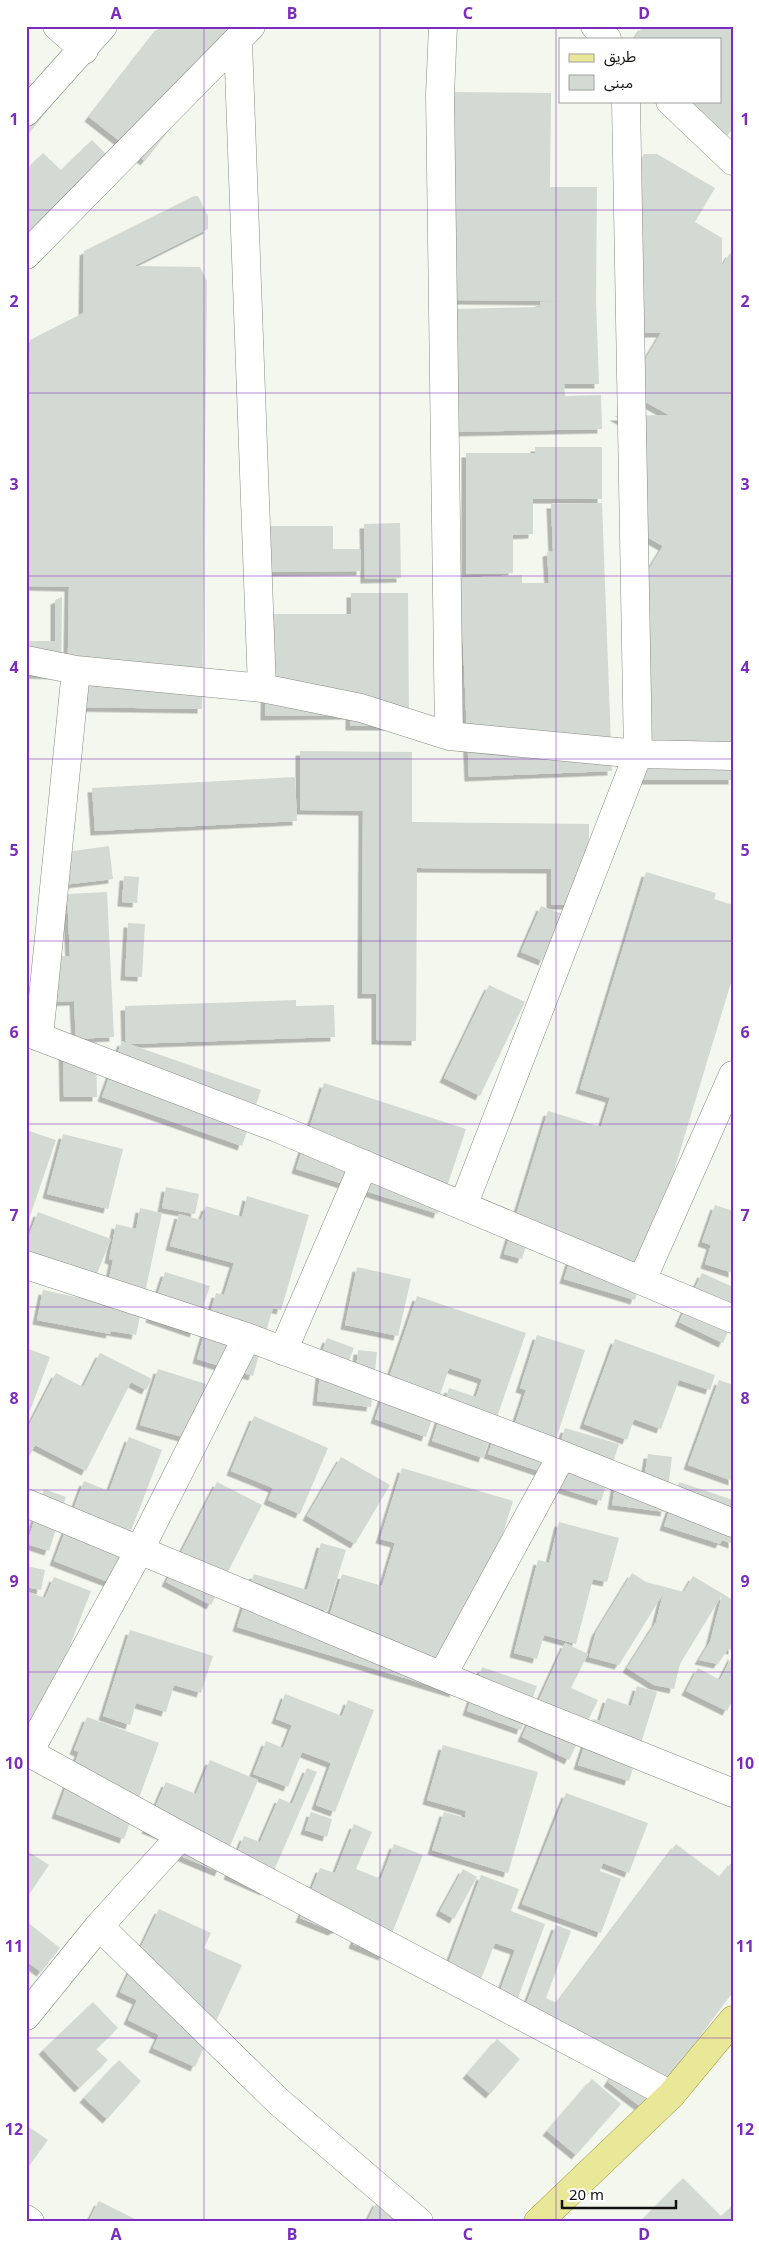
<svg xmlns="http://www.w3.org/2000/svg" width="759" height="2248" font-family="'Noto Sans','Noto Sans Arabic',sans-serif">
  <style>
    .building { fill: #d3dad3; filter: url(#shadow) }
    .lines { fill: none; stroke-linecap: round; stroke-linejoin: round }
    .minor-casing { stroke: #878b83; stroke-width: 29 }
    .major-casing { stroke: #94933c; stroke-width: 29 }
    .minor { stroke: #fff; stroke-width: 28 }
    .major { stroke: #e9e898; stroke-width: 28 }
    .grid { fill: none; stroke: #7b2cbf; stroke-width: 1; stroke-opacity: 0.55 }
    .neatline { fill: none; stroke: #7b2cbf; stroke-width: 2 }
    .grid-label { font-size: 16px; text-anchor: middle; font-weight: bold; fill: #7b2cbf }
  </style>
  <defs>
    <filter id="shadow"><feDropShadow dx="-4.5" dy="4.5" stdDeviation="0" flood-color="#0004"/></filter>
  </defs>
  <rect width="100%" height="100%" fill="#f3f7ee"/>
  <!-- building -->
  <path class="building" d="M 160,26 L 250,26 L 145,161 L 89,117 Z
    M 643,26 L 733,26 L 733,129 L 721,142 L 686,101 L 720,101 L 720,39 L 634,39 Z
    M 26,79 L 55,101 L 26,137 Z
    M 455,92 L 551,93 L 550,187 L 597,187 L 596,300 L 599,384 L 564,384 L 565,396 L 601,395 L 602,429 L 457,432 L 454,309 L 540,307 L 540,302 L 564,301 L 453,300 Z
    M 92,140 L 119,167 L 26,259 L 26,170 L 43,153 L 61,170 Z
    M 644,154 L 657,154 L 715,188 L 695,222 L 722,238 L 722,266 L 730,253 L 733,254 L 733,780 L 641,780 L 641,582 L 663,546 L 647,537 L 647,434 L 614,416 L 669,415 L 642,400 L 642,365 L 661,333 L 635,333 L 635,169 Z
    M 194,196 L 198,196 L 208,216 L 208,229 L 134,266 L 200,267 L 207,281 L 202,709 L 67,707 L 69,587 L 26,586 L 30,340 L 83,313 L 84,251 Z
    M 535,447 L 602,447 L 602,499 L 533,499 L 533,534 L 513,535 L 513,573 L 466,574 L 466,453 L 535,453 Z
    M 602,503 L 612,771 L 469,777 L 460,578 L 522,575 L 522,583 L 549,583 L 547,552 L 553,551 L 551,504 Z
    M 400,523 L 401,578 L 365,579 L 364,524 Z
    M 267,526 L 333,526 L 333,549 L 361,549 L 361,571 L 268,572 Z
    M 351,593 L 408,593 L 409,726 L 350,726 L 350,715 L 265,716 L 266,614 L 351,614 Z
    M 62,597 L 61,675 L 26,674 L 26,641 L 55,641 L 55,600 Z
    M 300,751 L 412,752 L 412,822 L 589,824 L 588,905 L 551,905 L 551,869 L 417,868 L 416,1041 L 376,1040 L 376,994 L 362,994 L 363,811 L 300,810 Z
    M 295,777 L 297,821 L 95,831 L 92,788 Z
    M 109,846 L 113,879 L 63,885 L 59,853 Z
    M 646,872 L 716,893 L 714,899 L 733,905 L 733,976 L 635,1300 L 564,1279 L 573,1250 L 529,1237 L 522,1259 L 504,1254 L 548,1111 L 601,1127 L 610,1098 L 580,1089 Z
    M 124,876 L 139,877 L 137,903 L 122,902 Z
    M 107,892 L 114,1037 L 76,1039 L 74,1001 L 49,1002 L 47,956 L 70,956 L 67,894 Z
    M 541,906 L 563,914 L 543,961 L 521,952 Z
    M 128,923 L 145,924 L 142,977 L 125,976 Z
    M 489,985 L 525,1002 L 480,1096 L 444,1078 Z
    M 296,1000 L 296,1006 L 334,1005 L 335,1037 L 129,1044 L 261,1090 L 242,1146 L 102,1097 L 122,1041 L 126,1043 L 125,1006 Z
    M 96,1046 L 97,1097 L 64,1097 L 63,1047 Z
    M 324,1083 L 466,1129 L 438,1214 L 296,1169 Z
    M 26,1130 L 56,1140 L 27,1225 L 26,1225 Z
    M 63,1134 L 123,1149 L 108,1209 L 47,1194 Z
    M 166,1187 L 199,1194 L 195,1214 L 162,1208 Z
    M 247,1196 L 309,1215 L 281,1310 L 273,1308 L 253,1376 L 197,1359 L 216,1293 L 224,1295 L 234,1263 L 170,1246 L 179,1214 L 201,1220 L 206,1206 L 242,1217 Z
    M 715,1205 L 733,1211 L 733,1273 L 705,1264 L 711,1245 L 702,1242 Z
    M 140,1208 L 162,1213 L 136,1335 L 111,1331 L 110,1334 L 37,1320 L 43,1290 L 104,1303 L 113,1260 L 109,1259 L 116,1224 L 136,1229 Z
    M 38,1212 L 111,1239 L 89,1293 L 26,1269 L 26,1243 Z
    M 357,1267 L 411,1279 L 398,1336 L 345,1325 Z
    M 165,1272 L 210,1286 L 194,1333 L 150,1318 Z
    M 702,1273 L 733,1287 L 733,1321 L 723,1343 L 679,1322 Z
    M 417,1296 L 526,1333 L 483,1458 L 432,1441 L 449,1388 L 476,1397 L 482,1379 L 449,1368 L 426,1437 L 375,1419 Z
    M 537,1335 L 585,1350 L 545,1473 L 488,1454 L 497,1428 L 512,1432 L 526,1390 L 520,1388 Z
    M 327,1338 L 354,1348 L 346,1368 L 320,1358 Z
    M 615,1339 L 715,1375 L 710,1390 L 679,1380 L 661,1429 L 634,1419 L 627,1440 L 584,1424 Z
    M 26,1348 L 50,1357 L 30,1411 L 26,1410 Z
    M 358,1350 L 377,1352 L 371,1407 L 317,1401 L 321,1366 L 356,1370 Z
    M 100,1353 L 152,1379 L 146,1390 L 131,1382 L 86,1471 L 35,1445 L 26,1463 L 26,1431 L 56,1373 L 83,1387 Z
    M 158,1369 L 206,1384 L 190,1439 L 140,1425 Z
    M 719,1380 L 733,1385 L 733,1481 L 688,1465 Z
    M 254,1416 L 328,1448 L 300,1514 L 268,1500 L 273,1488 L 231,1471 Z
    M 565,1428 L 619,1444 L 601,1501 L 547,1484 Z
    M 129,1437 L 162,1450 L 111,1583 L 54,1561 L 84,1481 L 109,1491 Z
    M 648,1454 L 672,1457 L 665,1512 L 612,1505 L 618,1469 L 645,1473 Z
    M 341,1457 L 390,1485 L 355,1544 L 307,1516 Z
    M 402,1468 L 513,1501 L 454,1693 L 237,1627 L 254,1574 L 307,1590 L 321,1543 L 346,1550 L 327,1611 L 297,1602 L 328,1621 L 342,1574 L 382,1586 L 395,1543 L 380,1539 Z
    M 217,1482 L 262,1505 L 211,1605 L 166,1582 Z
    M 679,1482 L 733,1500 L 733,1544 L 722,1540 L 720,1544 L 664,1526 Z
    M 44,1489 L 66,1497 L 49,1551 L 27,1544 Z
    M 559,1522 L 619,1538 L 607,1582 L 593,1579 L 576,1644 L 544,1635 L 537,1659 L 514,1653 L 538,1560 L 549,1563 Z
    M 26,1566 L 45,1570 L 41,1590 L 26,1587 Z
    M 632,1573 L 646,1582 L 684,1592 L 693,1576 L 733,1600 L 733,1650 L 728,1649 L 718,1664 L 699,1660 L 710,1642 L 722,1595 L 680,1664 L 674,1689 L 654,1685 L 627,1668 L 656,1622 L 663,1594 L 619,1665 L 589,1657 L 596,1632 Z
    M 54,1577 L 91,1591 L 26,1759 L 26,1591 L 45,1598 Z
    M 130,1630 L 213,1656 L 201,1693 L 174,1685 L 166,1712 L 136,1703 L 130,1725 L 103,1716 Z
    M 565,1643 L 588,1654 L 571,1688 L 598,1700 L 569,1760 L 522,1737 Z
    M 733,1654 L 733,1699 L 727,1711 L 686,1691 L 698,1668 L 720,1680 Z
    M 482,1667 L 537,1686 L 521,1730 L 467,1711 Z
    M 637,1686 L 657,1692 L 629,1781 L 578,1765 L 593,1719 L 600,1721 L 607,1698 L 631,1706 Z
    M 285,1694 L 342,1716 L 348,1700 L 374,1710 L 335,1812 L 316,1805 L 331,1763 L 302,1752 L 288,1787 L 253,1774 L 266,1741 L 283,1748 L 292,1725 L 276,1719 Z
    M 87,1717 L 159,1743 L 124,1839 L 56,1814 L 79,1752 L 74,1750 Z
    M 443,1745 L 538,1772 L 508,1873 L 432,1850 L 444,1812 L 465,1818 L 466,1811 L 427,1800 Z
    M 210,1760 L 258,1780 L 219,1872 L 171,1852 L 176,1841 L 146,1829 L 166,1782 L 196,1794 Z
    M 307,1768 L 317,1772 L 265,1891 L 228,1875 L 244,1836 L 260,1842 L 279,1798 L 292,1804 Z
    M 566,1793 L 648,1823 L 629,1873 L 603,1863 L 600,1871 L 621,1879 L 601,1933 L 522,1904 Z
    M 311,1812 L 332,1819 L 327,1837 L 305,1830 Z
    M 354,1824 L 372,1832 L 356,1869 L 381,1879 L 394,1844 L 423,1855 L 383,1956 L 353,1944 L 363,1917 L 332,1931 L 300,1918 L 320,1868 L 335,1873 Z
    M 676,1844 L 720,1877 L 733,1861 L 733,1992 L 645,2110 L 608,2082 L 614,2073 L 520,2020 L 556,1925 L 571,1931 L 546,1998 L 557,2003 Z
    M 26,1850 L 49,1865 L 26,1899 Z
    M 463,1869 L 477,1877 L 454,1919 L 440,1911 Z
    M 481,1875 L 519,1889 L 511,1911 L 545,1924 L 511,2017 L 493,2010 L 515,1950 L 495,1943 L 475,1995 L 441,1983 Z
    M 159,1909 L 211,1933 L 204,1948 L 242,1965 L 195,2067 L 153,2048 L 159,2035 L 128,2020 L 137,2000 L 120,1992 Z
    M 26,1921 L 60,1948 L 41,1972 L 26,1961 Z
    M 93,2002 L 118,2028 L 96,2049 L 108,2060 L 79,2088 L 43,2050 Z
    M 497,2039 L 520,2059 L 490,2094 L 467,2074 Z
    M 119,2060 L 141,2081 L 107,2119 L 84,2098 Z
    M 592,2079 L 621,2104 L 576,2155 L 547,2131 Z
    M 26,2125 L 48,2140 L 26,2170 Z
    M 683,2178 L 721,2216 L 733,2205 L 733,2222 L 640,2222 Z
    M 99,2201 L 141,2222 L 88,2222 Z
    M 377,2201 L 399,2222 L 367,2222 Z"/>
  <g class="lines">
    <defs>
      <path id="minor" d="M 57,26 L 84,50
        M 443,26 L 440,95 L 449,736
        M 595,26 L 607,39
        M 238,42 L 262,688
        M 670,101 L 733,161
        M 26,112 L 103,26
        M 26,255 L 251,26
        M 26,660 L 76,670 L 262,688 L 361,708 L 449,736 L 638,754 L 733,756
        M 26,1032 L 277,1128 L 733,1319
        M 39,1037 L 76,670
        M 463,1206 L 638,754 L 626,101
        M 26,1265 L 247,1337 L 562,1455 L 733,1523
        M 642,1280 L 733,1075
        M 283,1351 L 364,1164
        M 26,1503 L 442,1676 L 733,1793
        M 442,1676 L 562,1455
        M 26,1751 L 181,1836 L 671,2095
        M 29,1752 L 139,1551 L 247,1337
        M 99,1926 L 279,2102 L 419,2222
        M 26,2016 L 99,1926 L 181,1836
        M 26,2219 L 30,2222"/>
      <path id="major" d="M 538,2222 L 671,2095 L 733,2020"/>
    </defs>
    <!-- minor casing -->
    <use href="#minor" class="minor-casing"/>
    <!-- major casing -->
    <use href="#major" class="major-casing"/>
    <!-- minor -->
    <use href="#minor" class="minor"/>
    <!-- major -->
    <use href="#major" class="major"/>
  </g>
  <!-- grid -->
  <path class="grid" d="M 204,26 L 204,2222M 380,26 L 380,2222M 556,26 L 556,2222M 26,210 L 733,210M 26,393 L 733,393M 26,576 L 733,576M 26,759 L 733,759M 26,941 L 733,941M 26,1124 L 733,1124M 26,1307 L 733,1307M 26,1490 L 733,1490M 26,1672 L 733,1672M 26,1855 L 733,1855M 26,2038 L 733,2038"/>
  <!-- border -->
  <rect width="759" height="2248" fill="none" stroke="#ffffff" stroke-width="55"/>
  <!-- legend -->
  <rect x="559" y="38" width="162" height="65" fill="#ffffff" stroke="#a0a09f"/>
  <rect x="569" y="54" width="25" height="8" fill="#e9e898" stroke="#a0a09f"/>
  <text x="604" y="62" font-size="15" fill="#11120f">طريق</text>
  <rect x="569" y="75" width="25" height="15" fill="#d3dad3" stroke="#a0a09f"/>
  <text x="604" y="88" font-size="15" fill="#11120f">مبنى</text>
  <!-- scale -->
  <path d="M562 2200v8h114v-8" fill="none" stroke="#11120f" stroke-width="2.5"/>
  <text x="569" y="2200" font-size="15" fill="#11120f" stroke="#ffffff" stroke-width="4" paint-order="stroke">20 m</text>
  <rect x="28" y="28" width="704" height="2192" class="neatline"/>
  <g class="grid-label">
    <text x="116" y="19">A</text>
    <text x="292" y="19">B</text>
    <text x="468" y="19">C</text>
    <text x="644" y="19">D</text>
    <text x="14" y="125">1</text>
    <text x="745" y="125">1</text>
    <text x="14" y="307">2</text>
    <text x="745" y="307">2</text>
    <text x="14" y="490">3</text>
    <text x="745" y="490">3</text>
    <text x="14" y="673">4</text>
    <text x="745" y="673">4</text>
    <text x="14" y="856">5</text>
    <text x="745" y="856">5</text>
    <text x="14" y="1038">6</text>
    <text x="745" y="1038">6</text>
    <text x="14" y="1221">7</text>
    <text x="745" y="1221">7</text>
    <text x="14" y="1404">8</text>
    <text x="745" y="1404">8</text>
    <text x="14" y="1587">9</text>
    <text x="745" y="1587">9</text>
    <text x="14" y="1769">10</text>
    <text x="745" y="1769">10</text>
    <text x="14" y="1952">11</text>
    <text x="745" y="1952">11</text>
    <text x="14" y="2135">12</text>
    <text x="745" y="2135">12</text>
    <text x="116" y="2240">A</text>
    <text x="292" y="2240">B</text>
    <text x="468" y="2240">C</text>
    <text x="644" y="2240">D</text>
  </g>
</svg>
